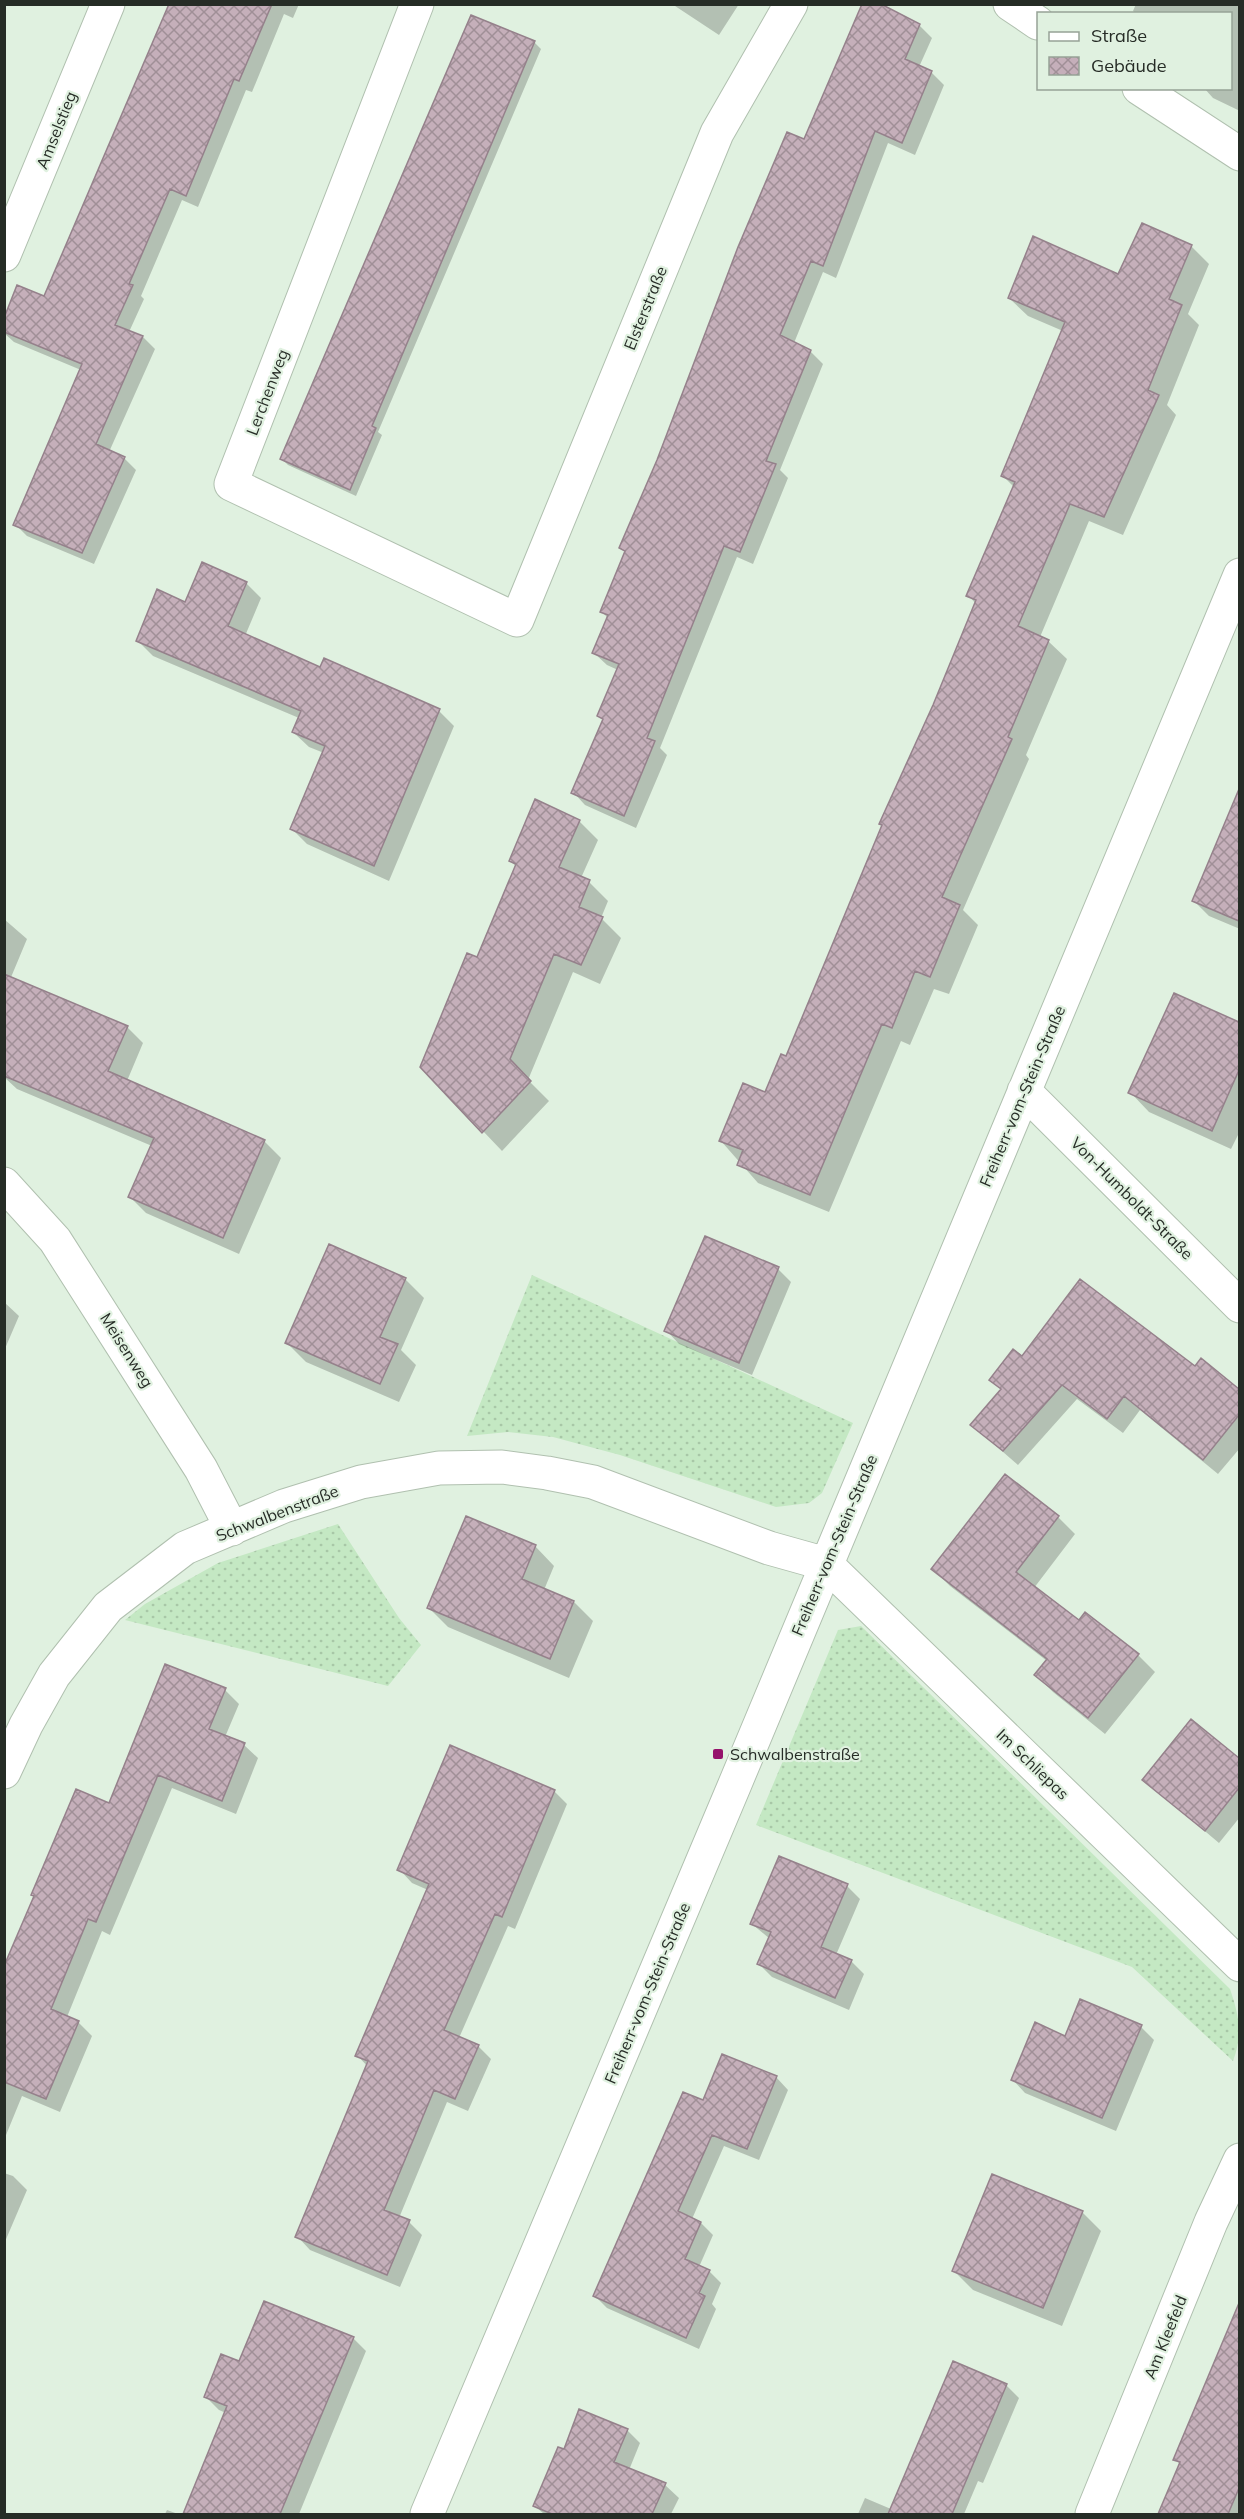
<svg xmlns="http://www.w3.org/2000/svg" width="1244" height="2519" font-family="Mulish,sans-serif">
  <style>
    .grass { fill: url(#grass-dots) }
    .shadow { fill: #0003 }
    .building { fill: url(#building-cross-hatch); stroke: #95818b; stroke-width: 1.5 }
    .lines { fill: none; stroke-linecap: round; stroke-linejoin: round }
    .minor-casing { stroke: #b0c0af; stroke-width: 35 }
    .minor { stroke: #fff; stroke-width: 33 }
    .poi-dot { fill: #95126b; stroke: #e0f1e0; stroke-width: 2 }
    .labels { text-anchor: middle; stroke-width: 4.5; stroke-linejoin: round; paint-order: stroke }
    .street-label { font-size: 16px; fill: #262c26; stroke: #e0f1e0 }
    .poi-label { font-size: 16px; fill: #262c26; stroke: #e0f1e0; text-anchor: start }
  </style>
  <defs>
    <pattern id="grass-dots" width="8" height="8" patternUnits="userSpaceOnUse" patternTransform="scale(1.5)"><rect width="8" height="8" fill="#c4e8c3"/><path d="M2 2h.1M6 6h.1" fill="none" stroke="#a8c7a7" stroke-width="1.8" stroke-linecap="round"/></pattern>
    <pattern id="building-cross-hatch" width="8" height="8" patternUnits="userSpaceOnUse" patternTransform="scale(1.5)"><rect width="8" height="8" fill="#c5afba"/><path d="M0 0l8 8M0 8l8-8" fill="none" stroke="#a08f97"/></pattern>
  </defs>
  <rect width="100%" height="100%" fill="#e0f1e0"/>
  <!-- grass -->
  <path class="grass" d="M 532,1275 L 853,1423 L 822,1493 L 809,1503 L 776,1507 L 620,1455 L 553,1437 L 508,1432 L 467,1436 Z
    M 338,1524 L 399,1618 L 421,1645 L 388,1686 L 125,1620 L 145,1604 L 218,1563 Z
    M 861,1626 L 1230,1989 C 1239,2015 1243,2035 1233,2061 L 1132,1967 L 756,1825 L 838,1630 Z"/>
  <!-- shadow -->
  <path class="shadow" d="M 172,4 L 299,4 L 293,18 L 284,14 L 252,92 L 246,90 L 198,207 L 182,200 L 141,296 L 144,299 L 129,332 L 143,337 L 155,349 L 109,452 L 124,458 L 136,470 L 94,564 L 27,536 L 15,524 L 81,370 L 14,342 L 4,333 L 4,322 L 45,298 Z
    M 672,4 L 739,4 L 719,35 Z
    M 1136,4 L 1240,4 L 1240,111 L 1213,98 L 1204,88 L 1230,88 L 1230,14 L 1136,14 L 1133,11 Z
    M 472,17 L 535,43 L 541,49 L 378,432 L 382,435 L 356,496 L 288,465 L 282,459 Z
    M 919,25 L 932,38 L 919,67 L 932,73 L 944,85 L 915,155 L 888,143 L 836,278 L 823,272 L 794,343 L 810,351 L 823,364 L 780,470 L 788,478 L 753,564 L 737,557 L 660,748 L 667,755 L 636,828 L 585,805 L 573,792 L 604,720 L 599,716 L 618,670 L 607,665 L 594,653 L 608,618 L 601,611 L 626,553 L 621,548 L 805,141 Z
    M 1191,246 L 1209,264 L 1188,314 L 1199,325 L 1167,405 L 1176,415 L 1123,535 L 1089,521 L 1040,637 L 1048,641 L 1067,659 L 1026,755 L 1029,759 L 963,910 L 978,925 L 949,994 L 934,989 L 910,1045 L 901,1041 L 829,1212 L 758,1183 L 721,1141 L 766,1094 L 787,1058 L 976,604 L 968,595 L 1014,487 L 1003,476 L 1063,331 L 1028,316 L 1009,298 L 1119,276 Z
    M 246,583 L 261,598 L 245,636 L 320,669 L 439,711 L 454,726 L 389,881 L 307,844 L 292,829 L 324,753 L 309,747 L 293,732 L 299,718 L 153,656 L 137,640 L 185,604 Z
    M 1240,791 L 1240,929 L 1209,916 L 1194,901 Z
    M 579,821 L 598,840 L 581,878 L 589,882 L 608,901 L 601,918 L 621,938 L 600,984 L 573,972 L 528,1080 L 549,1101 L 502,1151 L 422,1067 L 478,959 L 517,867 L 510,861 Z
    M 4,919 L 27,939 L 4,994 Z
    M 1174,995 L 1240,1024 L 1240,1131 L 1231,1149 L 1149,1112 L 1130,1092 Z
    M 127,1027 L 143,1043 L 127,1081 L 264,1141 L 281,1158 L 239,1254 L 146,1213 L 130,1197 L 152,1146 L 17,1089 L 4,1077 L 4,1062 Z
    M 705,1238 L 778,1269 L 791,1282 L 752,1375 L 679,1344 L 666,1330 Z
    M 405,1279 L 424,1298 L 401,1350 L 416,1365 L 399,1402 L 306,1362 L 287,1343 Z
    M 4,1302 L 19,1316 L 4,1351 Z
    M 1201,1360 L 1240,1391 L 1240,1448 L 1218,1474 L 1140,1410 L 1123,1433 L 1077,1399 L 1018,1465 L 972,1425 L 1002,1390 L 991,1380 L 1195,1368 Z
    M 1005,1476 L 1058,1517 L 1075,1534 L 1034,1588 L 1079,1622 L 1138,1655 L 1155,1672 L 1105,1734 L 1053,1692 L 1036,1675 L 1047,1661 L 950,1586 L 933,1569 Z
    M 535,1546 L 554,1566 L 544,1590 L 574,1602 L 593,1621 L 569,1678 L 448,1627 L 429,1608 Z
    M 225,1690 L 239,1704 L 225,1737 L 244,1745 L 258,1758 L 236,1814 L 172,1788 L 110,1935 L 102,1931 L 67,2017 L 78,2022 L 92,2036 L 60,2112 L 22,2096 L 4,2140 L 4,1970 L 109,1805 Z
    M 1192,1721 L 1240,1760 L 1240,1817 L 1219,1843 L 1144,1780 Z
    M 554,1791 L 567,1804 L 515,1929 L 508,1926 L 459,2038 L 478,2046 L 491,2059 L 468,2111 L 447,2102 L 399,2218 L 409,2222 L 422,2235 L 400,2287 L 310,2250 L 297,2236 L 368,2067 L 357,2055 L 428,1890 L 412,1883 L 399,1869 Z
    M 847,1886 L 860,1899 L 836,1955 L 851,1961 L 864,1974 L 849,2010 L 772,1977 L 759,1964 L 770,1939 L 752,1924 Z
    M 1081,2001 L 1141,2027 L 1154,2040 L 1116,2131 L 1025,2093 L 1012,2079 L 1066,2038 Z
    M 776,2077 L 788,2090 L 759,2160 L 724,2146 L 692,2219 L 701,2223 L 713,2235 L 699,2267 L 709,2271 L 721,2283 L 712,2304 L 716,2309 L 699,2349 L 607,2308 L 595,2296 L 704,2102 Z
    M 4,2173 L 13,2176 L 27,2190 L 4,2244 Z
    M 1082,2212 L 1101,2231 L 1062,2326 L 973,2290 L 954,2271 Z
    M 1240,2302 L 1240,2514 L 1160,2514 L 1180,2464 L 1175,2459 Z
    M 353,2338 L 366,2351 L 299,2514 L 185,2514 L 226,2413 L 219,2410 L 206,2397 L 240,2363 Z
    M 1006,2385 L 1019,2398 L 983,2483 L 978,2481 L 964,2514 L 858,2514 L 865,2498 L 891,2509 Z
    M 627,2430 L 640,2443 L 629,2470 L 665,2485 L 679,2498 L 671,2514 L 544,2514 L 535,2506 L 564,2451 Z
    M 167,2510 L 178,2514 L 165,2514 Z"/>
  <!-- building -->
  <path class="building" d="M 169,4 L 272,4 L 239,81 L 234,79 L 186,196 L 170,189 L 129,284 L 133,285 L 115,325 L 143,336 L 96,444 L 125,457 L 82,553 L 13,525 L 82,364 L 4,332 L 4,318 L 17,285 L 44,296 Z
    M 862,4 L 881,4 L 920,24 L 905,59 L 932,71 L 902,143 L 875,131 L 823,266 L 811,261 L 780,335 L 811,350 L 766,461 L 776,464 L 740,552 L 724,546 L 647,738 L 655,741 L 624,816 L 571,793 L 603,719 L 597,716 L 619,664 L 592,653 L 608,615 L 600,612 L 625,551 L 619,548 L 657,460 L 738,247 L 787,132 L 804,139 Z
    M 471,15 L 535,41 L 372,426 L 376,428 L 350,490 L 280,459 Z
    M 1142,223 L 1192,245 L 1169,299 L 1182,305 L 1148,390 L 1159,395 L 1104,517 L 1070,504 L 1018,626 L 1049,640 L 1008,737 L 1012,739 L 942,897 L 960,905 L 930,977 L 915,971 L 892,1028 L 882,1024 L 810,1195 L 737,1165 L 743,1150 L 719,1141 L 743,1083 L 765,1092 L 781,1054 L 786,1056 L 882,825 L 879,824 L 933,705 L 976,600 L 966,596 L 1015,482 L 1001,476 L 1065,322 L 1008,298 L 1033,236 L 1118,274 Z
    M 202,562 L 247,582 L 228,626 L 320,667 L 324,658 L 440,709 L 374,866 L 290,829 L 325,746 L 292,732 L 301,711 L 136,641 L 157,589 L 185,602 Z
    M 1239,789 L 1239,921 L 1192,901 Z
    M 535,799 L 580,820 L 559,867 L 590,880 L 579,907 L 603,917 L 581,965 L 554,954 L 510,1059 L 531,1081 L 482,1133 L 420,1067 L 467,953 L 477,957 L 516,864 L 509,861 Z
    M 4,974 L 128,1026 L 108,1071 L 265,1140 L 223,1238 L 128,1197 L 154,1138 L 4,1076 Z
    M 1174,993 L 1239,1022 L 1239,1070 L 1212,1131 L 1128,1093 Z
    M 705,1236 L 779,1267 L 739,1363 L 664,1331 Z
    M 329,1244 L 406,1278 L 380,1337 L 398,1344 L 380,1384 L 285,1343 Z
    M 1080,1279 L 1195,1366 L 1201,1358 L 1239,1389 L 1239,1415 L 1203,1460 L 1124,1396 L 1107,1419 L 1062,1385 L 1003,1451 L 970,1425 L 1001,1389 L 989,1380 L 1013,1349 L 1022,1356 Z
    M 1005,1474 L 1059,1516 L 1016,1572 L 1079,1620 L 1085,1612 L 1139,1654 L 1088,1718 L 1034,1675 L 1047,1659 L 931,1569 Z
    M 466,1516 L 536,1545 L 522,1579 L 574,1601 L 550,1659 L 427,1608 Z
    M 165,1664 L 226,1688 L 209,1729 L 245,1743 L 222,1801 L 158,1775 L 96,1922 L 88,1919 L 51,2009 L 79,2021 L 46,2099 L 4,2082 L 4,1966 L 34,1896 L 31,1895 L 76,1789 L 109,1803 Z
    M 1191,1719 L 1239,1758 L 1239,1788 L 1205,1831 L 1142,1780 Z
    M 450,1745 L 555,1790 L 502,1917 L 495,1914 L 444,2030 L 479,2045 L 455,2099 L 434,2090 L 384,2210 L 410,2220 L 387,2275 L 295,2237 L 368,2061 L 355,2056 L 429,1884 L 397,1870 Z
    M 779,1856 L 848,1884 L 821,1947 L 852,1960 L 835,1998 L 757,1964 L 771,1932 L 750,1924 Z
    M 1080,1999 L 1142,2025 L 1102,2118 L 1011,2080 L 1035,2022 L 1065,2036 Z
    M 722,2054 L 777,2076 L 747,2149 L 712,2135 L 678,2211 L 701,2222 L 685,2259 L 710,2270 L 699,2293 L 705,2296 L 686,2338 L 593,2296 L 683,2092 L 703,2100 Z
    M 992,2174 L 1083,2211 L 1043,2308 L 952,2271 Z
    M 264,2301 L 354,2337 L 280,2514 L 183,2514 L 227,2406 L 204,2397 L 221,2354 L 239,2361 Z
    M 1239,2303 L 1239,2488 L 1228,2514 L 1158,2514 L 1180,2462 L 1173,2460 Z
    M 953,2361 L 1007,2384 L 952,2514 L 888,2514 Z
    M 579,2409 L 628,2429 L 614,2462 L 666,2483 L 652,2514 L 552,2514 L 533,2506 L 558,2447 L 564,2449 Z"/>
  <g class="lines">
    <defs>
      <path id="minor" d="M 417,4 L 231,484 L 517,620 L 717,133 L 791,4
        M 1010,4 L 1038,23
        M 1139,88 L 1240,154
        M 4,255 L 108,4
        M 1024,1091 L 1240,1306
        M 4,1184 L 55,1240 L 201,1469 L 232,1529
        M 4,1772 L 26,1725 L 54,1675 L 108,1607 L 185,1548 L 284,1506 L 361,1482 L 439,1468 L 502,1467 L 547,1473 L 593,1482 L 769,1548 L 826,1564 L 1240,1965
        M 427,2514 L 735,1784 L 1240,575
        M 1092,2514 L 1211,2222 L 1240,2160"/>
    </defs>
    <!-- minor casing -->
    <use href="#minor" class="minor-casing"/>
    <!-- minor -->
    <use href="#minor" class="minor"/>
  </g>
  <!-- markers -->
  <rect class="poi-dot" x="712" y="1748" width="12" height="12" rx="3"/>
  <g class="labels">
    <!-- street labels -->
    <g class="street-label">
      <text transform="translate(56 130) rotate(-68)" y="6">Amselstieg</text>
      <text transform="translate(645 308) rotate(-68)" y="6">Elsterstraße</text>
      <text transform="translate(267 392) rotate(-69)" y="6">Lerchenweg</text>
      <text transform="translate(1022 1096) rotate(-67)" y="6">Freiherr-vom-Stein-Straße</text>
      <text transform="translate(1132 1198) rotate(45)" y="6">Von-Humboldt-Straße</text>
      <text transform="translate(127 1350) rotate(58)" y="6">Meisenweg</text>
      <text transform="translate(277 1513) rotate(-21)" y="6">Schwalbenstraße</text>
      <text transform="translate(834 1545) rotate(-67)" y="6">Freiherr-vom-Stein-Straße</text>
      <text transform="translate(1033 1764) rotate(44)" y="6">Im Schliepas</text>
      <text transform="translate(647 1993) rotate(-67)" y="6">Freiherr-vom-Stein-Straße</text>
      <text transform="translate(1165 2337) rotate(-68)" y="6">Am Kleefeld</text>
    </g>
    <!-- poi labels -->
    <g class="poi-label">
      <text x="730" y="1760">Schwalbenstraße</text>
    </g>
  </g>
  <!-- border -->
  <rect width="1244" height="2519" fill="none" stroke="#262c26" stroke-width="12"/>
  <!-- legend -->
  <rect x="1037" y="12" width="195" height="78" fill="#e0f1e0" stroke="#96a296" stroke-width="1.5"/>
  <rect x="1049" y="32" width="30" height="9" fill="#ffffff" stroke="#96a296" stroke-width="1.5"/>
  <text x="1091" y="42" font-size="18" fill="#262c26">Straße</text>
  <rect x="1049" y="57" width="30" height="18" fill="url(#building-cross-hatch)" stroke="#96a296" stroke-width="1.5"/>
  <text x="1091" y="72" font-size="18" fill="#262c26">Gebäude</text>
</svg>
